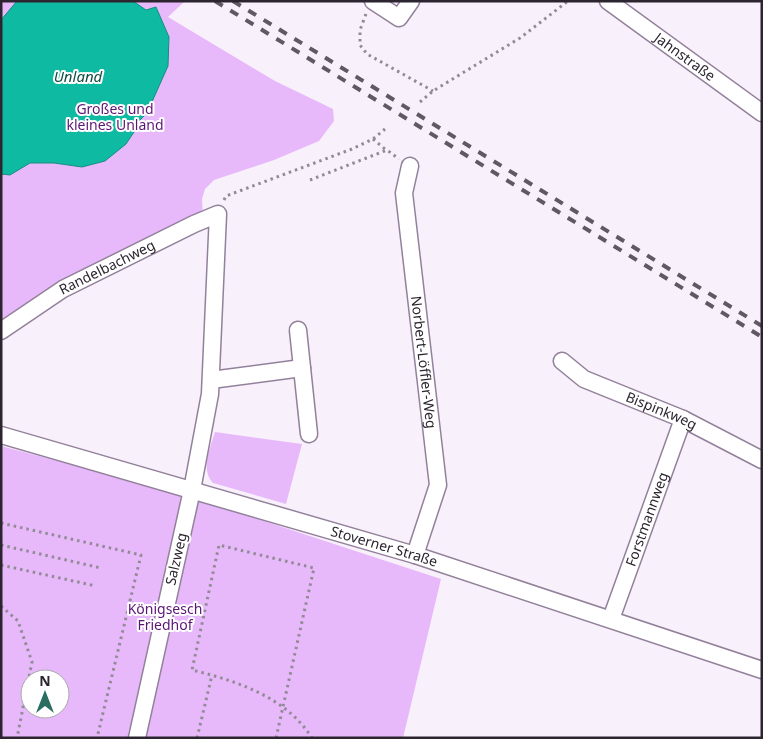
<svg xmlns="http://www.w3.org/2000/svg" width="763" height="739" font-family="'Noto Sans',sans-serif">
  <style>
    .green { fill: #e7b9fb; fill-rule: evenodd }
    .water { fill: #0ebaa2; stroke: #178d80 }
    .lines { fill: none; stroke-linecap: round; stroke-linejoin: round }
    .minor-casing { stroke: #93819b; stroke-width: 19 }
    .path { stroke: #928b95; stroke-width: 3; stroke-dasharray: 2.5 4; stroke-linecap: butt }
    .minor { stroke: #fff; stroke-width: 16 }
    .rail { stroke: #605863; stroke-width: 4; stroke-dasharray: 9 9; stroke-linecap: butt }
    .labels { text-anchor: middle; stroke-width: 4; stroke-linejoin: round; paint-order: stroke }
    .street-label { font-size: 14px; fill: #2c252f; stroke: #fff }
    .park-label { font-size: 14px; fill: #5c1475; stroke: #fff }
    .water-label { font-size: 15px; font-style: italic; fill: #0e4c42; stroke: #fff }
  </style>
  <rect width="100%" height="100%" fill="#f8f0fb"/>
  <!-- green -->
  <path class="green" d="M 1,1 L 185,1 L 168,17 L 275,81 L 333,109 L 334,121 L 319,141 L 274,160 L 214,180 L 205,189 L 202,199 L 203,219 L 1,328 Z
    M 215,432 L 302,444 L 286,504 L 213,483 C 200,469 210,449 215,432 Z
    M 1,446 L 182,494 L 441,579 L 403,738 L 1,738 ZM 30,679 L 60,679 L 60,709 L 30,709 Z"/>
  <!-- water -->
  <path class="water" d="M 17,1 L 133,1 L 146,10 L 156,7 L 169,37 L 168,66 L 147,113 L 138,122 L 136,129 L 126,144 L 105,161 L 82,167 L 54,163 L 30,163 L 10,175 L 1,174 L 1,20 Z"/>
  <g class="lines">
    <defs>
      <g id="minor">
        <path d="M 373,1 L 399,18 L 411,1"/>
        <path id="s1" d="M 608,1 L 762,113"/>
        <path id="s2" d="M 410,166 L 404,193 L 438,485 L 415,555"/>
        <path d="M 298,330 L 309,434"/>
        <path id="s3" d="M 1,331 L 63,289 L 194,224 L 218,214 L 210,394 L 192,490 L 137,738"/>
        <path id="s4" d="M 562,361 L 584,379 L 683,419 L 762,460"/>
        <path d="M 211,380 L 302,368"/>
        <path id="s5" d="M 1,435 L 415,555 L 762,670"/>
        <path id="s6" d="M 611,619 L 683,419"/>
      </g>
    </defs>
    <!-- minor casing -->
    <use href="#minor" class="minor-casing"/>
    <!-- path -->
    <path class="path" d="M 366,14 L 360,30 L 360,45 L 367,54 L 433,91
      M 420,102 L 433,91 L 520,38 L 568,1
      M 373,139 L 386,150
      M 310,180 L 387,150 L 399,159
      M 224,200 L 226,196 L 352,149 L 373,139 L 385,129
      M 1,523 L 141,555 L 97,738
      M 1,545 L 101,568
      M 1,565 L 96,586
      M 1,606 L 18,621 L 32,662 L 17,738
      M 197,738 L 212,675
      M 276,738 L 314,568 L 219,545 L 192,670 C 237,681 286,697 312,738"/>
    <!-- minor -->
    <use href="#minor" class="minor"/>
    <!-- rail -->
    <path class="rail" d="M 215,1 L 762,337
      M 233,1 L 762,326"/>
  </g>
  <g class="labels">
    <!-- street labels -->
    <g class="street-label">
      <text dy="5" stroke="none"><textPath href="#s1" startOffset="95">Jahnstraße</textPath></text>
      <text dy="5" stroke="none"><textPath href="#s3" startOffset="124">Randelbachweg</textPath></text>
      <text dy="5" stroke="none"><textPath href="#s2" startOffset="198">Norbert-Löffler-Weg</textPath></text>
      <text dy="5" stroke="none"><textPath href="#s4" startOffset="112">Bispinkweg</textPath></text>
      <text dy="5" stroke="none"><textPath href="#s6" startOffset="106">Forstmannweg</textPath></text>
      <text dy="5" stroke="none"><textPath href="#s5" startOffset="399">Stoverner Straße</textPath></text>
      <text transform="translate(176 559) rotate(-77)" y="5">Salzweg</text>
    </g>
    <!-- park labels -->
    <g class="park-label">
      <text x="115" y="114">Großes und<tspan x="115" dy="16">kleines Unland</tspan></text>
      <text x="165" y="614">Königsesch<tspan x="165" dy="16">Friedhof</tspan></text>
    </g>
    <!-- water labels -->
    <g class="water-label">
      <text x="78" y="82">Unland</text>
    </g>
  </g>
  <!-- border -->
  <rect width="763" height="739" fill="none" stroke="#2c252f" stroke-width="5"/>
  <!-- north arrow -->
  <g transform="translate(45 694)"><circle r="24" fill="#ffffff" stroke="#aba8ac"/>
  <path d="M0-4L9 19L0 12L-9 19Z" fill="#2a6e61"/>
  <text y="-8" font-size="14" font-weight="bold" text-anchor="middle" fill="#2c252f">N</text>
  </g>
</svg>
